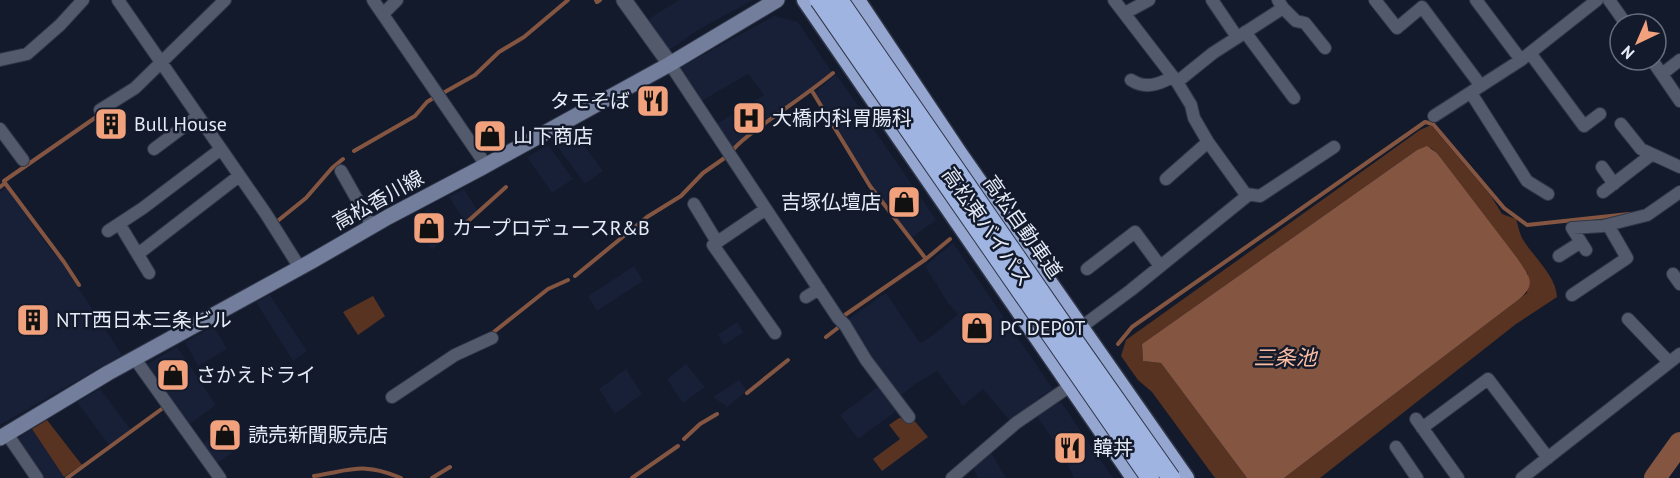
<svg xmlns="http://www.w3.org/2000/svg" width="1680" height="478" font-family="'PT Sans','Noto Sans JP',sans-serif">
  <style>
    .built { fill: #172037 }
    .green { fill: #593321 }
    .water { fill: #845641 }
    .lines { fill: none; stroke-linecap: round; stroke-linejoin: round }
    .stream { stroke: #845641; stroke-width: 4 }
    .river { stroke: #845641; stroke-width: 22 }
    .minor-casing { stroke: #303748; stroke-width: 14 }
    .tertiary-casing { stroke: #303748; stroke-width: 17 }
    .secondary-casing { stroke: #303748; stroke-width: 17 }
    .trunk-casing { stroke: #303748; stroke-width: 19 }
    .minor { stroke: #525a6c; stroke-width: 12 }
    .tertiary { stroke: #525a6c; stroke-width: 15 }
    .secondary { stroke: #727e9c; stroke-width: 15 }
    .trunk { stroke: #95a7d1; stroke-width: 16 }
    .motorway-bridge-casing { stroke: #303748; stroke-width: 20; stroke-linecap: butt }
    .motorway-bridge { stroke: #a0b4e2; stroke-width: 18 }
    .labels { text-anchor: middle; stroke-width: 5; stroke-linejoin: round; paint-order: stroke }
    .poi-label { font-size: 20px; fill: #e5ebf7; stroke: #131a2b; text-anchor: start }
    .street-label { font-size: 20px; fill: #e5ebf7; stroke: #131a2b }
    .water-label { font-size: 21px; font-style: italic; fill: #fabda2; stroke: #131a2b }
  </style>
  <rect width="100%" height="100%" fill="#131a2b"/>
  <!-- built -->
  <path class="built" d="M 679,0 L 753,0 L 698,30 L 668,51 L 645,21 Z
    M 774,16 L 798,22 L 832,72 L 744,138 L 731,150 L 715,125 L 764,95 L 748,74 L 700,102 L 679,68 Z
    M 835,75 L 839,78 L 936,220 L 911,238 L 871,185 L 814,93 Z
    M 573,130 L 603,171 L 585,184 L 554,142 Z
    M 548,145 L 573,179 L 552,193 L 527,157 Z
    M 6,187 L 48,246 L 63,264 L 122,355 L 0,425 L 0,192 Z
    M 464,189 L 478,211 L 465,222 L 449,197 Z
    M 429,209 L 445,238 L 432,250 L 413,218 Z
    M 953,243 L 1053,389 L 1040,397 L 1010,421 L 983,389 L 963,406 L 937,371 L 914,385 L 899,397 L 870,357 L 847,320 L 886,293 L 920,343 L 932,336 L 958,314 L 948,303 L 925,266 Z
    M 634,266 L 643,281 L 597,311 L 588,296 Z
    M 270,295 L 307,351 L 293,361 L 256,302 Z
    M 737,322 L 744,332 L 724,345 L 718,335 Z
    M 214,326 L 227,349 L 198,366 L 185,342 Z
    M 177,347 L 216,405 L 187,426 L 144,366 Z
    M 686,364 L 705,387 L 683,403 L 667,379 Z
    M 626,369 L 642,394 L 615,414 L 599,389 Z
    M 739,380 L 747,391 L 727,407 L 713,397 Z
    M 879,386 L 895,407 L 895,412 L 858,439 L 840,415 Z
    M 100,389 L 131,430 L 109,445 L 77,402 Z
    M 1061,402 L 1113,478 L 1074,478 L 1063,455 L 1036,415 Z
    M 229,425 L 242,445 L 215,465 L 201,445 Z
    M 32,429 L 64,477 L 62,478 L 42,478 L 15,440 Z
    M 991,452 L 1006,478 L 978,478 L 973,468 Z"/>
  <!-- green -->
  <path class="green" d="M 1431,125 L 1491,196 L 1502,214 L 1516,219 C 1518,225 1519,232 1522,238 C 1533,257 1556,275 1557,297 L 1516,324 L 1320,478 L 1284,478 L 1527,293 L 1528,274 L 1437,153 L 1431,148 L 1417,150 L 1142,344 L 1143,361 L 1161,363 L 1247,478 L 1215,478 L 1152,392 L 1138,380 L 1121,356 L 1126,340 L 1420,130 Z
    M 373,296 L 385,316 L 358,335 L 343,312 Z
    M 899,418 L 913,419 L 928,437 L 882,471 L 873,459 L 900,439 L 889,425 Z
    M 47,420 L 82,465 L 64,477 L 32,429 Z"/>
  <!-- water -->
  <path class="water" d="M 1427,146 L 1437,153 L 1517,258 C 1529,276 1538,284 1518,300 L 1284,478 L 1247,478 L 1161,363 L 1143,361 L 1142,344 L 1417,150 Z"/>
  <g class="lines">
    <!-- stream -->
    <path class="stream" d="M 596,0 L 597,2 L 600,0
      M 812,91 L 870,186 L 926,259
      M 443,93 L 475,75 L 499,52 L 524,37 L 568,0
      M 354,151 L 415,116 L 427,102 L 435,97
      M 732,151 C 741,140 753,132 764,124 C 787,107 811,91 833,73
      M 5,183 L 64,262 L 79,285
      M 0,187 L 5,183 L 4,181 L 102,113
      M 275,223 L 306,198 L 332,168 L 343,159
      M 466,223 L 506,187
      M 575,276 L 647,217 L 681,196 L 703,173 L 726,157
      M 842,317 L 926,259 L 950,239
      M 490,335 L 548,289 L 568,280
      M 826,337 L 839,327
      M 1118,344 L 1132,327 L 1425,122 L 1433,124 L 1504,208 L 1527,225 L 1629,214
      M 747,393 L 788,360
      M 684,439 L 700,424 L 717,414
      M 314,476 C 352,470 364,462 401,478
      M 67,478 L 163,408
      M 432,478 L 450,467
      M 632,478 L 678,446"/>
    <!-- river -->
    <path class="river" d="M 1655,478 L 1680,443"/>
    <defs>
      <path id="minor" d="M 118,0 L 266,214 L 300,268
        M 373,0 L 486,165
        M 1212,0 L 1237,37
        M 1375,0 L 1397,28 L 1422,7 L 1481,86
        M 1476,0 L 1521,60
        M 1609,0 L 1626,24
        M 1283,8 L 1296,21 L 1305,23 L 1325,48
        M 1125,13 L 1149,0
        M 383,14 L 397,0
        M 1245,32 L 1294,98
        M 1530,53 L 1584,126 L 1600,114
        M 0,60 L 27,54 L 60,25 L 83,0
        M 1652,60 L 1680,101
        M 670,64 L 838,318 L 845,325 L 866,360 L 909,417
        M 1662,74 L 1680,60
        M 1131,80 C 1145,89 1158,85 1172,77
        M 1177,82 L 1213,53 L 1283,8 L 1278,0
        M 1471,93 L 1527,181 L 1548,194
        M 100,110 L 135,88 L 225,0
        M 1434,116 L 1521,60 L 1597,0
        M 1621,124 L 1641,149 L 1680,167
        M 0,129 L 23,160
        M 154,149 L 198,116
        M 1602,167 L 1614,184
        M 341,171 L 372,226
        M 1166,179 L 1208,142
        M 1603,192 L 1651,155
        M 1246,194 L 1260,196 L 1334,147
        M 694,204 L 717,242
        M 766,209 L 713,245 L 775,333
        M 123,230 L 149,273
        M 108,231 L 143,208 L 221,149
        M 1586,250 L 1572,228 L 1603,226 L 1647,215 L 1680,192
        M 138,254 L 239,176
        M 1559,256 L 1581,242
        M 1087,269 L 1135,232 L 1160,266
        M 1673,274 L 1680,284
        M 1572,295 L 1627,258 L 1608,225
        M 806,297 L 819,289
        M 1628,319 L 1669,362
        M 1080,328 L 1131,290 L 1247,196 L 1208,142 L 1194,118 L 1191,105 L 1177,82 L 1114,0
        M 135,359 L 220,478
        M 392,397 L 455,355 L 492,338
        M 1416,419 L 1458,478
        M 1422,428 L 1488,379 L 1548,458
        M 7,434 L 37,478
        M 1396,447 L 1417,478
        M 952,478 L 1016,423 L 1076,382
        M 1522,478 L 1680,354"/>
      <path id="tertiary" d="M 624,0 L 670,64"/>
      <path id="secondary" d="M 0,438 L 108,373 L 312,261 L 388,217 L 481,168 L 670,64 L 777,0"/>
      <path id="trunk" d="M 805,0 L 1134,478
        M 857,0 L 959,153 L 1186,478"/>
    </defs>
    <!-- minor casing -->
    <use href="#minor" class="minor-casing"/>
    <!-- tertiary casing -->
    <use href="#tertiary" class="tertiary-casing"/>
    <!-- secondary casing -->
    <use href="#secondary" class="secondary-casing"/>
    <!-- trunk casing -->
    <use href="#trunk" class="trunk-casing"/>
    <!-- minor -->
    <use href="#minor" class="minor"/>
    <!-- tertiary -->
    <use href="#tertiary" class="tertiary"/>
    <!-- secondary -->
    <use href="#secondary" class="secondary"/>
    <!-- trunk -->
    <use href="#trunk" class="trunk"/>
    <defs>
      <path id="motorway-bridge" d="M 819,0 L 1150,478
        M 839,0 L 1062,323 L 1171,478"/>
    </defs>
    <!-- motorway-bridge casing -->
    <use href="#motorway-bridge" class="motorway-bridge-casing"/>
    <!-- motorway-bridge -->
    <use href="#motorway-bridge" class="motorway-bridge"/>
  </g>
  <!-- icons -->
  <defs>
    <symbol id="restaurant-square" viewBox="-11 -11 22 22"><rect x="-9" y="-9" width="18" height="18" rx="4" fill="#f1a17c" stroke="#131a2b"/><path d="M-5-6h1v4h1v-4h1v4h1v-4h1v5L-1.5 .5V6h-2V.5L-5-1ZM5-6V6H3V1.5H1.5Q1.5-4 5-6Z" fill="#111"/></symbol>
    <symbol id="hospital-square" viewBox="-11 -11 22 22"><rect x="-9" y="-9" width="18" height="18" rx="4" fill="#f1a17c" stroke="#131a2b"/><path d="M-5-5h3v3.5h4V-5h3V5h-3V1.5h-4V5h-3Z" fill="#111"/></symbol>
    <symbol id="building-square" viewBox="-11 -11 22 22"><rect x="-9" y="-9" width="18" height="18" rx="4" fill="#f1a17c" stroke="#131a2b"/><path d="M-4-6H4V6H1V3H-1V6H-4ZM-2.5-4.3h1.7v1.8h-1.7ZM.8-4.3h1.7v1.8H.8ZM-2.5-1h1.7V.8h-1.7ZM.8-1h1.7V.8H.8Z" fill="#111"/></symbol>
    <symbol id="shop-square" viewBox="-11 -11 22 22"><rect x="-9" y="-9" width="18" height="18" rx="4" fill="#f1a17c" stroke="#131a2b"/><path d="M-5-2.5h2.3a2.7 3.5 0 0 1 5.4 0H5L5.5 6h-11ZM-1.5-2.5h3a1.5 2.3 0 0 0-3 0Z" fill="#111"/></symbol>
  </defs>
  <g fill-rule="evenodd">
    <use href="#restaurant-square" x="634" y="82" width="38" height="38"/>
    <use href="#hospital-square" x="730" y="99" width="38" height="38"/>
    <use href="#building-square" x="92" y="105" width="38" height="38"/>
    <use href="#shop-square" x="471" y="117" width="38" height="38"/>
    <use href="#shop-square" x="885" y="183" width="38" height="38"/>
    <use href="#shop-square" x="410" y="209" width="38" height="38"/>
    <use href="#building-square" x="14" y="301" width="38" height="38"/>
    <use href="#shop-square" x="958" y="309" width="38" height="38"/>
    <use href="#shop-square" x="154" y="356" width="38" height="38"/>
    <use href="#shop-square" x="206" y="416" width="38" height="38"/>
    <use href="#restaurant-square" x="1051" y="429" width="38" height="38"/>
  </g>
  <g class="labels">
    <!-- poi labels -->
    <g class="poi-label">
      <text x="630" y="108" text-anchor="end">タモそば</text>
      <text x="772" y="125">大橋内科胃腸科</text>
      <text x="134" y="131">Bull House</text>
      <text x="513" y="143">山下商店</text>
      <text x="881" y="209" text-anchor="end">吉塚仏壇店</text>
      <text x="452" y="235">カープロデュースR&amp;B</text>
      <text x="56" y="327">NTT西日本三条ビル</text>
      <text x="1000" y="335">PC DEPOT</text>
      <text x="196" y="382">さかえドライ</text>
      <text x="248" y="442">読売新聞販売店</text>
      <text x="1093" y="455">韓丼</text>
    </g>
    <!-- street labels -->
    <g class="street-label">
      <text transform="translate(378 200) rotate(-29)" y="7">高松香川線</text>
      <text transform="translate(987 227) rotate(55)" y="7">高松東バイパス</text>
      <text transform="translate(1023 227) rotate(55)" y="7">高松自動車道</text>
    </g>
    <!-- water labels -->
    <g class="water-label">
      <text x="1285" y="365">三条池</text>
    </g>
  </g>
  <!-- north arrow -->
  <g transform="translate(1638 42) rotate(224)"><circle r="28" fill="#131a2b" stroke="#676e7d" stroke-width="1.5"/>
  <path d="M0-4.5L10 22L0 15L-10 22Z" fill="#f1a17c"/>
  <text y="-9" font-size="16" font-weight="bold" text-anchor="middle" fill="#e5ebf7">N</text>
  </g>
</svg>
